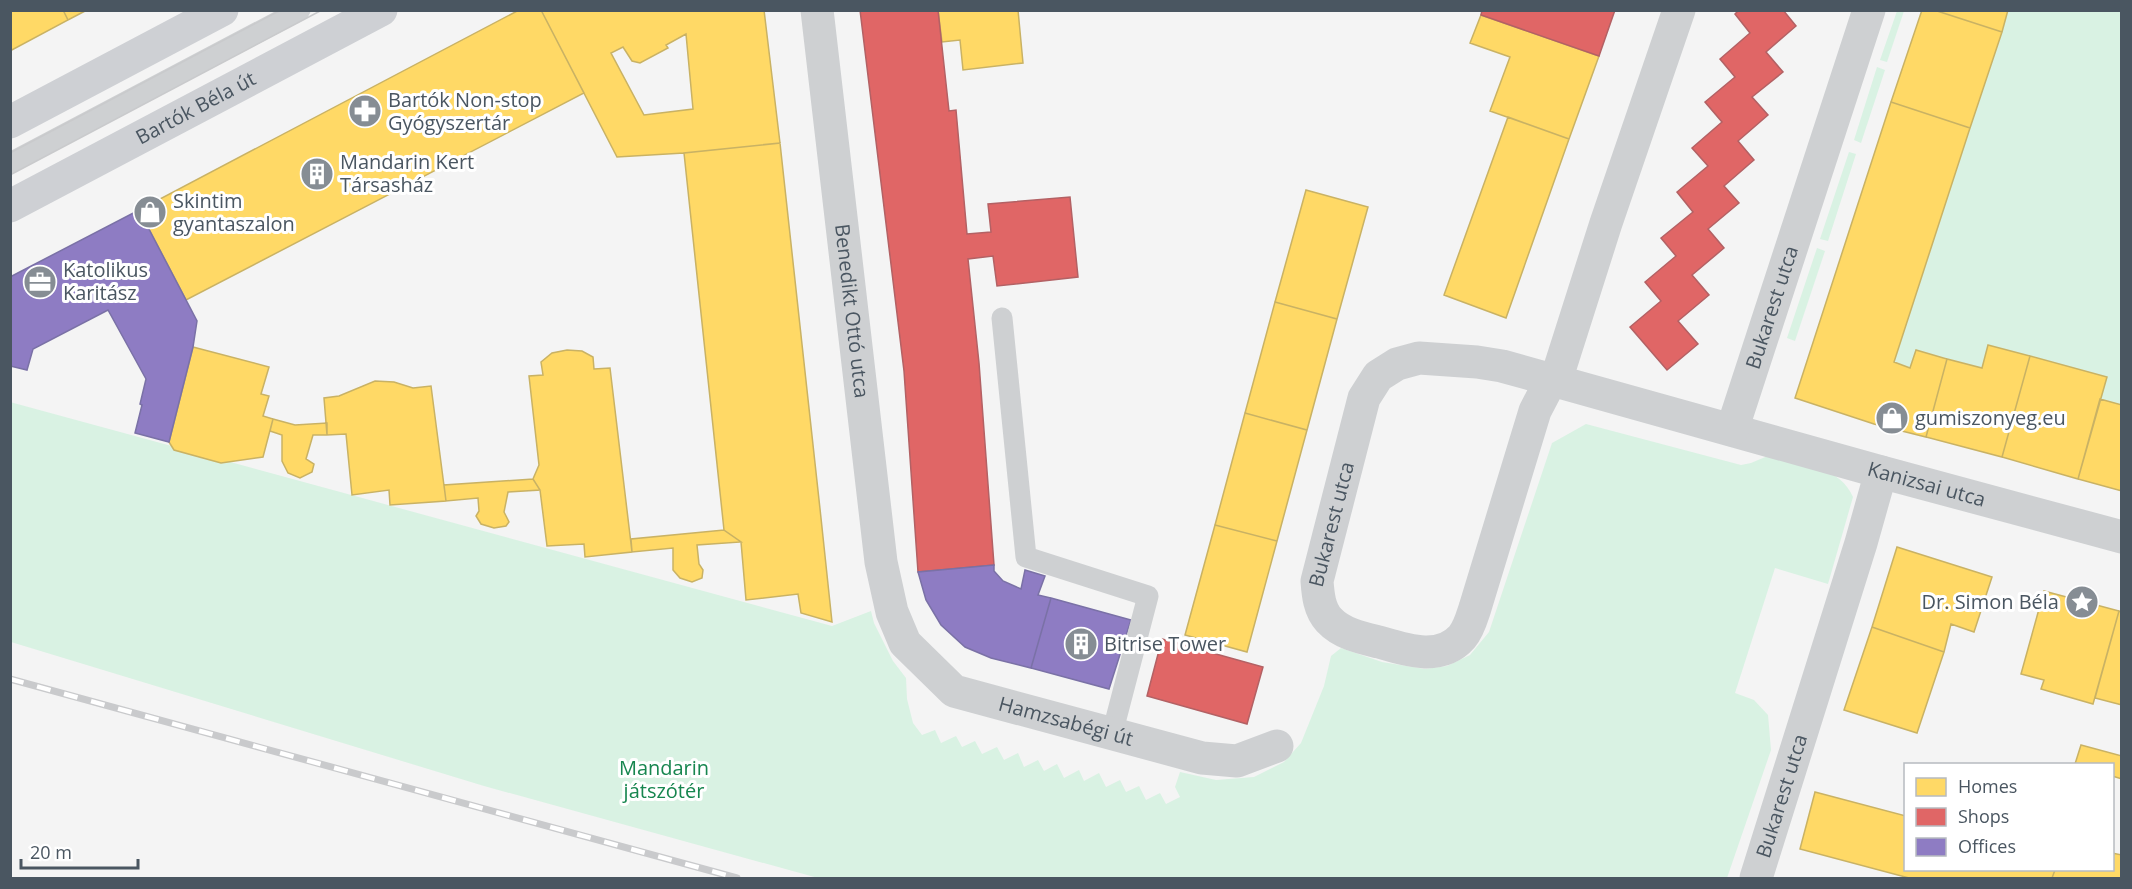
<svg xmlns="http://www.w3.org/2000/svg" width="2132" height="889" font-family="'Open Sans',sans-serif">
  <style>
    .green { fill: #d9f2e3 }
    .homes { fill: #ffd966; stroke: #c9b264; stroke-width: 1.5; fill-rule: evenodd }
    .shops { fill: #e06666; stroke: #b36164; stroke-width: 1.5 }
    .offices { fill: #8e7cc3; stroke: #7a71a6; stroke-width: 1.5 }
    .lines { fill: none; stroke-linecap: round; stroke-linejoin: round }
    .lane { stroke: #ced0d2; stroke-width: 21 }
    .street { stroke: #ced0d2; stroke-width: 33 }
    .secondary { stroke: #ced0d4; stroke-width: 33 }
    .tram { stroke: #c9cacc; stroke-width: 1.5 }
    .rail-casing { stroke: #c9cacc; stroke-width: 7 }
    .rail { stroke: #fff; stroke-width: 4.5; stroke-dasharray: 14; stroke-linecap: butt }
    .labels { text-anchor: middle; stroke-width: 6; stroke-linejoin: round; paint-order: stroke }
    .poi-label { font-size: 20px; fill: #4a5661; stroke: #fff; text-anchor: start }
    .street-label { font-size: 20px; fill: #4a5661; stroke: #fff }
    .park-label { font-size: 20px; fill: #17864f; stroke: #fff }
  </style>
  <rect width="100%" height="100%" fill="#f4f4f4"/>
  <!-- green -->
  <path class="green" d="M 1897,11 L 1904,11 L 1887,62 L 1880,60 Z
    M 2008,11 L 2121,11 L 2121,405 L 2100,399 L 2106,377 L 1989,345 L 1982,368 L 1916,350 L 1910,368 L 1894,362 Z
    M 1877,67 L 1885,70 L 1861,143 L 1854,140 Z
    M 1849,152 L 1856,154 L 1828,241 L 1820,239 Z
    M 1817,248 L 1825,251 L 1795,341 L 1787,338 Z
    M 10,402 L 832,626 L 871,611 L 874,623 L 893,661 L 906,678 L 907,699 L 913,723 L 922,735 L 935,730 L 941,743 L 956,736 L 962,747 L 975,741 L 982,754 L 997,747 L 1004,760 L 1018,753 L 1024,767 L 1038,760 L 1044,771 L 1057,764 L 1064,778 L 1079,770 L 1084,781 L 1099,773 L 1106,787 L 1120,780 L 1126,792 L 1139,786 L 1146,800 L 1160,793 L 1166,804 L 1180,797 L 1175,787 L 1180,772 L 1216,780 L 1254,777 L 1284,762 L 1301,743 L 1324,686 L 1331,656 L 1341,648 L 1382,662 L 1425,669 L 1447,666 L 1470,655 L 1489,632 L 1552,443 L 1586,424 L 1741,465 L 1751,463 L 1770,455 C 1799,463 1840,466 1853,497 L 1828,584 L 1775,568 L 1735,693 L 1754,700 L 1768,715 L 1771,750 L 1727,878 L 818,878 L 484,786 L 11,642 Z"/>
  <!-- homes -->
  <path class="homes" d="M 10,10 L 63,10 L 68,20 L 10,51 Z
    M 63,10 L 87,10 L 68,20 Z
    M 519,10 L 541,10 L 584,93 L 186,300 L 139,210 Z
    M 541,10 L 764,10 L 780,143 L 684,153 L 617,157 ZM 686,34 L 693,109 L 644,115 L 611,53 L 623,47 L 632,61 L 640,63 L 668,48 L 666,45 Z
    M 938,10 L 1018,10 L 1023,63 L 963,70 L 960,40 L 942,42 Z
    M 1922,10 L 1934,10 L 2002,32 L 1970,128 L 1891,102 Z
    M 1934,10 L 2008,10 L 2002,32 Z
    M 1481,15 L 1599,56 L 1569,139 L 1490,111 L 1510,57 L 1470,43 Z
    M 1891,102 L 1970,128 L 1894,362 L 1910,368 L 1916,350 L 1947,359 L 1926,437 L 1874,424 L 1795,398 Z
    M 1508,117 L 1569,139 L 1506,318 L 1444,295 Z
    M 780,143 L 821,518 L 832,622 L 801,613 L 798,594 L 746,600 L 741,542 L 724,530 L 684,153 Z
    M 1306,190 L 1368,207 L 1337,319 L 1275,302 Z
    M 1275,302 L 1337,319 L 1307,430 L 1245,413 Z
    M 1988,345 L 2030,356 L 2002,457 L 1926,437 L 1947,359 L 1982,368 Z
    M 193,347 L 269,367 L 261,394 L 269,396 L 263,416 L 273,419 L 263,457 L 221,463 L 174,450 L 169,442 Z
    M 567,350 L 582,351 L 593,357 L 594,369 L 610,368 L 632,552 L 585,557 L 584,544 L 547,546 L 540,490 L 533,479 L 539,465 L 529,376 L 543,375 L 541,362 L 552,353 Z
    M 2030,356 L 2107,377 L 2078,479 L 2002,457 Z
    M 375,381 L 394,382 L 413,388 L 431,386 L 446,501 L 390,505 L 389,490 L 352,495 L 346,434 L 327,435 L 324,398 L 339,396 Z
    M 2100,399 L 2122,405 L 2122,491 L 2078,479 Z
    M 1245,413 L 1307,430 L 1277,541 L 1215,525 Z
    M 273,419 L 295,425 L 327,423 L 327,435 L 313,435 L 306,459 L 314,464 L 312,472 L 300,478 L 288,473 L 282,461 L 282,435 L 270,431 Z
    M 533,479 L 540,490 L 508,492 L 504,512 L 509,522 L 506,526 L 494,528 L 481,524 L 476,516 L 479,511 L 478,498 L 446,501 L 444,485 Z
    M 1215,525 L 1277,541 L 1247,652 L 1185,635 Z
    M 724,530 L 741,542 L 697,545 L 699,564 L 703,570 L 702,578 L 692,582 L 680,578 L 673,570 L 673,548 L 632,552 L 631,539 Z
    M 1897,547 L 1992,577 L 1974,632 L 1951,624 L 1944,652 L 1872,627 Z
    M 2044,591 L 2119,611 L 2093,704 L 2041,689 L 2044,680 L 2021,674 Z
    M 2119,611 L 2122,612 L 2122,705 L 2095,698 Z
    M 1872,627 L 1944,652 L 1917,733 L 1844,710 Z
    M 2081,745 L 2122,756 L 2122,779 L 2112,776 L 2112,764 L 2075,764 Z
    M 1815,792 L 1906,816 L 1906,870 L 2055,870 L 2052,878 L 1909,878 L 1800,849 Z
    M 2112,853 L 2122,855 L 2122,878 L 2052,878 L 2055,870 L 2112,870 Z"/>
  <!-- shops -->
  <path class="shops" d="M 860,10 L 938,10 L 949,111 L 956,110 L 967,234 L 991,232 L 988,204 L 1070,197 L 1078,277 L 997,286 L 993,256 L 968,259 L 979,363 L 994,565 L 918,572 L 904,371 Z
    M 1482,10 L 1615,10 L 1599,56 L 1481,15 Z
    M 1739,10 L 1783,10 L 1796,26 L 1766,52 L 1783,72 L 1752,97 L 1768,115 L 1738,141 L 1754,160 L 1724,186 L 1739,203 L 1708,229 L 1724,248 L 1692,275 L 1709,295 L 1678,321 L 1698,344 L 1667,370 L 1630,327 L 1661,301 L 1645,282 L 1676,256 L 1661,238 L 1693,212 L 1677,192 L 1708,166 L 1692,148 L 1722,122 L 1705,102 L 1735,77 L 1720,59 L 1750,33 L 1735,14 Z
    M 1162,639 L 1263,667 L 1247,724 L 1147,696 Z"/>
  <!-- offices -->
  <path class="offices" d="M 139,210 L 197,321 L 193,347 L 169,442 L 135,433 L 142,405 L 140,404 L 146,379 L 108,310 L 33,349 L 27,370 L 10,366 L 10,277 Z
    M 994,565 L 994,571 L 1003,581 L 1021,589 L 1025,570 L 1045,576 L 1038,595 L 1051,598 L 1031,668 L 991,658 L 965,647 L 941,625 L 926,600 L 918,572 Z
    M 1051,598 L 1131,620 L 1109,689 L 1031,668 Z"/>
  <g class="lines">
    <!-- lane -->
    <path class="lane" d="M 10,163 L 300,10
      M 1002,318 L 1026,557 L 1148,596 L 1112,734"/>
    <!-- street -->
    <g class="street">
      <path id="s1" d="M 817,10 L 881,562 L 892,612 L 905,643 L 954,691 L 1202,758 L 1237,761 L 1277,746"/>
      <path id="s2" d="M 1679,10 L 1606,223 L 1556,380 L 1548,386 L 1535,411 L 1475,608 C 1472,617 1469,629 1462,637 C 1440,662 1406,650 1379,642 C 1362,638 1342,634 1329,620 C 1319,609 1318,594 1317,581 L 1364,398 L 1378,376 L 1397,364 L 1419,358 L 1477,362 L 1502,366 L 1881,472 L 2122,537"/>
      <path id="s3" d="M 1732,430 L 1869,10"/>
      <path id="s4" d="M 1756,878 L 1861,543 L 1881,472"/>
    </g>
    <!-- secondary -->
    <g class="secondary">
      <path d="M 10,122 L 222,10"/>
      <path id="s5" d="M 10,206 L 381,10"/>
    </g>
    <!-- tram -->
    <path class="tram" d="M 10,153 L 281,10
      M 10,175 L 322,10"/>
    <defs>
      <path id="rail" d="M 10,679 L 737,878"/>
    </defs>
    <!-- rail casing -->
    <use href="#rail" class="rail-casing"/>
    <!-- rail -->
    <use href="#rail" class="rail"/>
  </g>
  <!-- icons -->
  <defs>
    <symbol id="pharmacy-disc" viewBox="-11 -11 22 22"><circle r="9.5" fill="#868d94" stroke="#fff"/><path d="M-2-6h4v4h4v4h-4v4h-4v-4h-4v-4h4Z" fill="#fff"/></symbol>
    <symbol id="building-disc" viewBox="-11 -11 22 22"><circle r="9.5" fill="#868d94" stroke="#fff"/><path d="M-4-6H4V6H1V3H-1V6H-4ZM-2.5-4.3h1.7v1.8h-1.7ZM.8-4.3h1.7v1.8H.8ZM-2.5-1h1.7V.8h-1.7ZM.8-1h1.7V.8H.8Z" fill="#fff"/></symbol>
    <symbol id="shop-disc" viewBox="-11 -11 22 22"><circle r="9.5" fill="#868d94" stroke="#fff"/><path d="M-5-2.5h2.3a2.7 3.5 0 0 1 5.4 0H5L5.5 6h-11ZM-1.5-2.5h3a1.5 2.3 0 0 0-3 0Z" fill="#fff"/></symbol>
    <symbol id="office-disc" viewBox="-11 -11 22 22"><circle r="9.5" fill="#868d94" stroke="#fff"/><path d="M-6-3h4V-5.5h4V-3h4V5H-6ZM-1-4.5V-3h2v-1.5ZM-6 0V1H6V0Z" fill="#fff"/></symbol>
    <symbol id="sight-disc" viewBox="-11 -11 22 22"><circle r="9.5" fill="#868d94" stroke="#fff"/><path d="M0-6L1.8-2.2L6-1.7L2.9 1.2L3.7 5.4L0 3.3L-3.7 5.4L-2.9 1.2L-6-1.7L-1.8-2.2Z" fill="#fff"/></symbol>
  </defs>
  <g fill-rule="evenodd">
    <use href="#pharmacy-disc" x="346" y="92" width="38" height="38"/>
    <use href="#building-disc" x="298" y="155" width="38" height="38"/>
    <use href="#shop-disc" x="131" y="193" width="38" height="38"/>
    <use href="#office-disc" x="21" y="263" width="38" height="38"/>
    <use href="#shop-disc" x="1873" y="399" width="38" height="38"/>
    <use href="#sight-disc" x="2063" y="583" width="38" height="38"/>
    <use href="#building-disc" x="1062" y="625" width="38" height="38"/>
  </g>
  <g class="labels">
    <!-- poi labels -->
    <g class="poi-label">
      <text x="388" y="107">Bartók Non-stop<tspan x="388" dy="23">Gyógyszertár</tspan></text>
      <text x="340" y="169">Mandarin Kert<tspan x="340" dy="23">Társasház</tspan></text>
      <text x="173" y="208">Skintim<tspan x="173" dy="23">gyantaszalon</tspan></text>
      <text x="63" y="277">Katolikus<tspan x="63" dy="23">Karitász</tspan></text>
      <text x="1915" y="425">gumiszonyeg.eu</text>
      <text x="2059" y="609" text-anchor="end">Dr. Simon Béla</text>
      <text x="1104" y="651">Bitrise Tower</text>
    </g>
    <!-- street labels -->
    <g class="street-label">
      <text dy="7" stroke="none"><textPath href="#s5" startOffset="210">Bartók Béla út</textPath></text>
      <text dy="7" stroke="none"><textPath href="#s3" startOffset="129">Bukarest utca</textPath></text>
      <text dy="7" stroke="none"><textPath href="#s1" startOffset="303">Benedikt Ottó utca</textPath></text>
      <text dy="7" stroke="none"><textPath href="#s2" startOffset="1636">Kanizsai utca</textPath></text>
      <text dy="7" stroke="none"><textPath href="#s2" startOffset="910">Bukarest utca</textPath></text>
      <text dy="7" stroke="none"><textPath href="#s1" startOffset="825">Hamzsabégi út</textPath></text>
      <text dy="7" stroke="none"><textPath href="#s4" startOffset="86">Bukarest utca</textPath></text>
    </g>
    <!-- park labels -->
    <g class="park-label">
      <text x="664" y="775">Mandarin<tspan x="664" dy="23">játszótér</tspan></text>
    </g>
  </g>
  <!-- border -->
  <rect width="2132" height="889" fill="none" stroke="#4a5661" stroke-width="24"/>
  <!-- legend -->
  <rect x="1904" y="763" width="210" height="108" fill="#ffffff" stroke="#b7bbc0" stroke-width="1.5"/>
  <rect x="1916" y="778" width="30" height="18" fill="#ffd966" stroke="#b7bbc0" stroke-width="1.5"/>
  <text x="1958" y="793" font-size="18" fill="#4a5661">Homes</text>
  <rect x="1916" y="808" width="30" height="18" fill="#e06666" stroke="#b7bbc0" stroke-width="1.5"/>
  <text x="1958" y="823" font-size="18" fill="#4a5661">Shops</text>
  <rect x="1916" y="838" width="30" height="18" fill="#8e7cc3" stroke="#b7bbc0" stroke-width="1.5"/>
  <text x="1958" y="853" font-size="18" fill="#4a5661">Offices</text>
  <!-- scale -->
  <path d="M21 859v9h117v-9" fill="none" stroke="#4a5661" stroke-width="3"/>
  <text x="30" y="859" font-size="18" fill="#4a5661" stroke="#ffffff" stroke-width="4.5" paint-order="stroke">20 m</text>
</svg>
